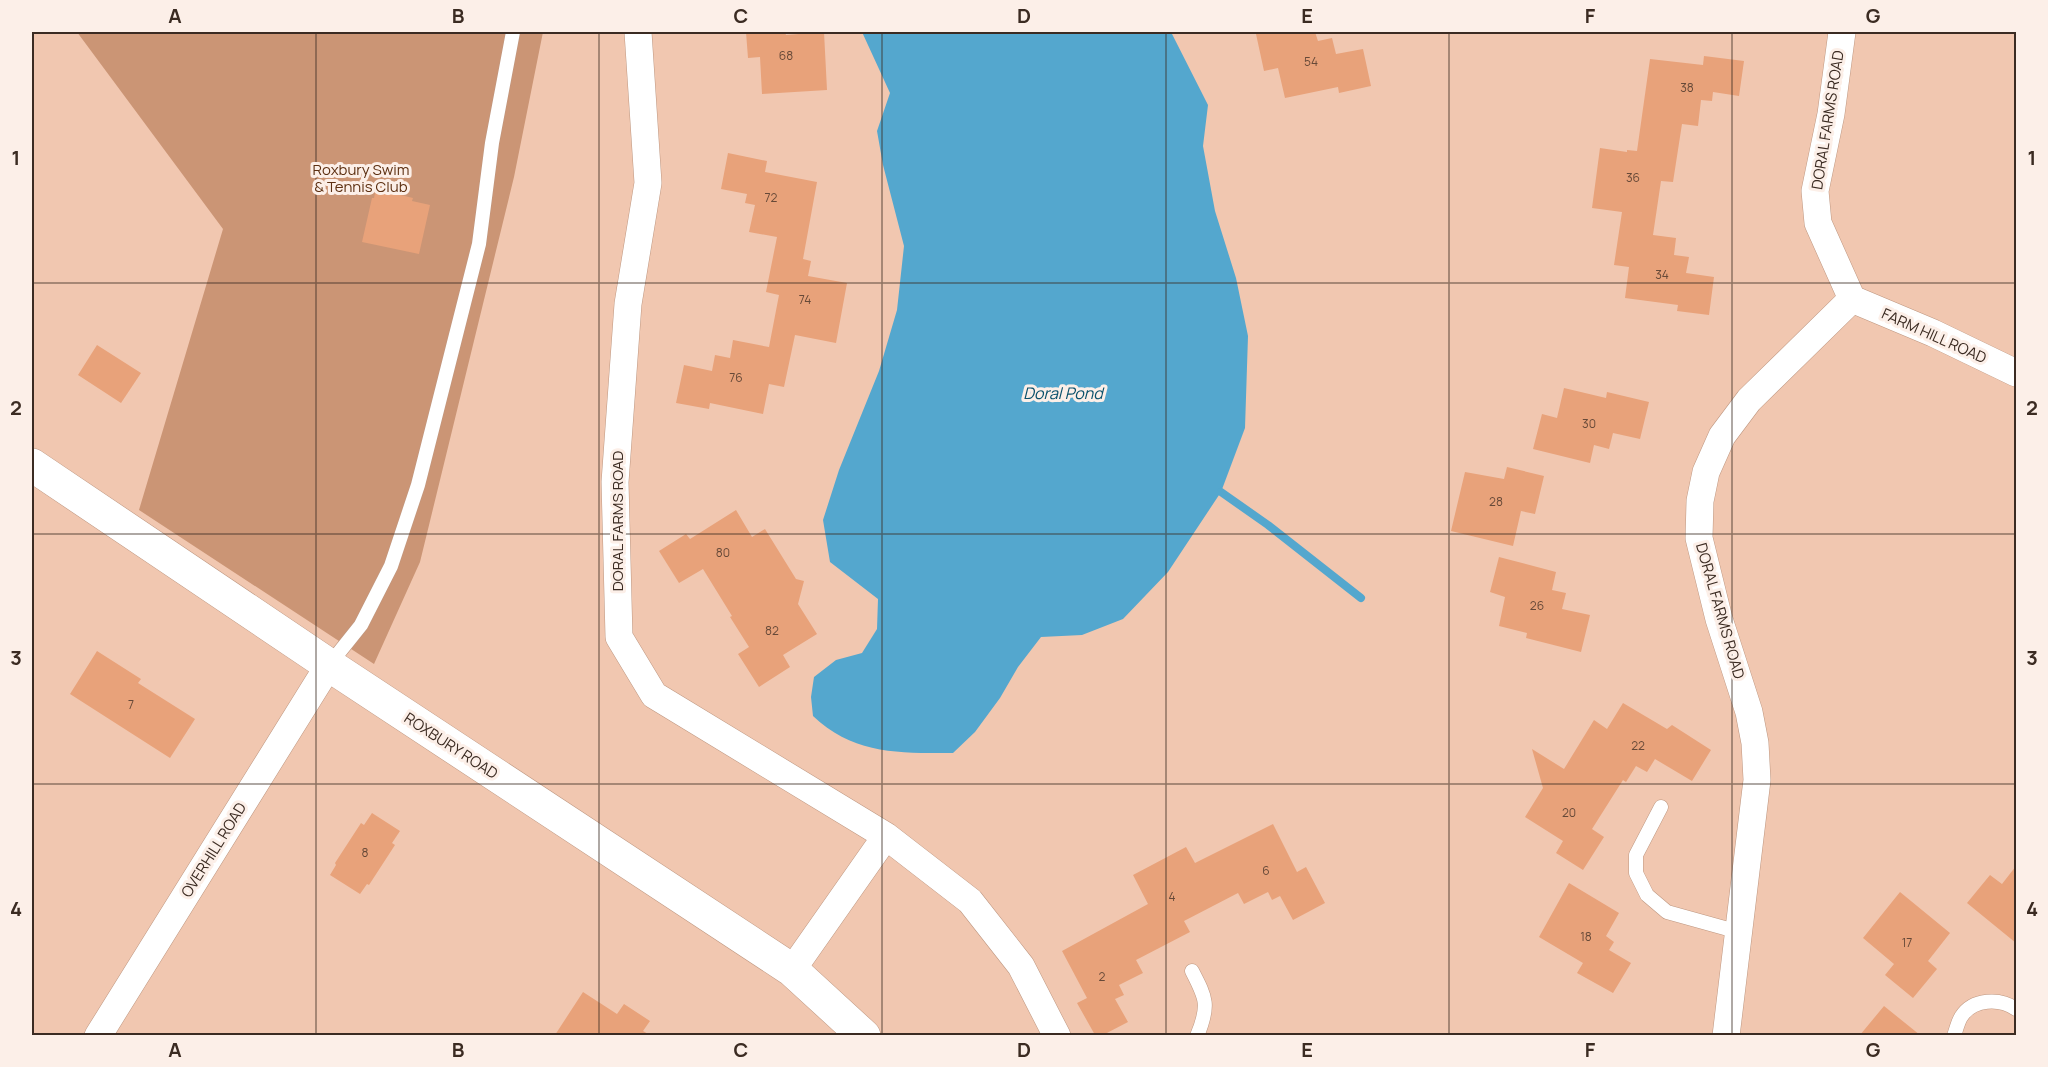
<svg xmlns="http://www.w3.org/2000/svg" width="2048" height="1067" font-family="Manrope,sans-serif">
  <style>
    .green { fill: #cb9575 }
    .water { fill: #54a7ce }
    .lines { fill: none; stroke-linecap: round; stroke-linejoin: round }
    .stream { stroke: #54a7ce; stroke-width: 8 }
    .building { fill: #e8a27a }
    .lane-casing { stroke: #be9780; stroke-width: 15 }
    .street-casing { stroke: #be9780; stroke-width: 28 }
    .secondary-casing { stroke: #be9780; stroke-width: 34 }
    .lane { stroke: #fff; stroke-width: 14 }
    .street { stroke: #fff; stroke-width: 27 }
    .secondary { stroke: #fff; stroke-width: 33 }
    .grid { fill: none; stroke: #3b2b22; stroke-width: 1.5; stroke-opacity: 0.55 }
    .labels { text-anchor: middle; stroke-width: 6; stroke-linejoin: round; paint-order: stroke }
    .number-label { font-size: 12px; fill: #664938 }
    .street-label { font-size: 15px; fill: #3b2b22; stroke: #fcefe8 }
    .park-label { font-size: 15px; fill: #5d3012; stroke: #fcefe8 }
    .water-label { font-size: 16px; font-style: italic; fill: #09506b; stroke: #fcefe8 }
    .neatline { fill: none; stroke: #3b2b22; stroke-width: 2 }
    .grid-label { font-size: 20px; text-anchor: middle; font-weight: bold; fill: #3b2b22 }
  </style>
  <rect width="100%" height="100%" fill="#f1c7b0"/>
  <!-- green -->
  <path class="green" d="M 77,32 L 543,32 L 514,177 L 420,562 L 374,664 L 139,510 L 223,229 Z"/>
  <!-- water -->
  <path class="water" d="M 862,32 L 1171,32 L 1208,105 L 1203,146 L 1215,211 L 1236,278 L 1248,336 L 1245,428 L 1221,492 L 1168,572 L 1123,619 L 1082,635 L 1041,637 L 1018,667 L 1000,698 L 975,732 L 953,753 C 900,753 854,755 813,716 L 811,697 L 814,677 L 836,660 L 862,653 L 877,629 L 878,599 L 830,562 L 823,520 L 839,470 L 879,371 L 897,310 L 904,246 L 883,165 L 877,131 L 890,93 Z"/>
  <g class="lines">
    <!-- stream -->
    <path class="stream" d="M 1221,492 L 1268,525 L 1361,598"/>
  </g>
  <!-- building -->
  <path class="building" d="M 746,32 L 785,32 L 786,35 L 824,32 L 827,90 L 762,94 L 760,57 L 748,58 Z
    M 1270,32 L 1315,32 L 1318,41 L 1332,38 L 1336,54 L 1363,49 L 1371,86 L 1339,93 L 1338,87 L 1285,98 L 1278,68 L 1264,71 L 1256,34 Z
    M 1704,56 L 1744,61 L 1739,96 L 1713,92 L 1712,101 L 1701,100 L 1698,126 L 1682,124 L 1673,182 L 1661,181 L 1653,235 L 1676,238 L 1674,255 L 1689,257 L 1686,273 L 1714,277 L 1709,315 L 1677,311 L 1678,305 L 1625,298 L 1629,267 L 1614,265 L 1622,212 L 1592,208 L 1600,148 L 1627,152 L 1627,150 L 1637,151 L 1650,59 L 1703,65 Z
    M 728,153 L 767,161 L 765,172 L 817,182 L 803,259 L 811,261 L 808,276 L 847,283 L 836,343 L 795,335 L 784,387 L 769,384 L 763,414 L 710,403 L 709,409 L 676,403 L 684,365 L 712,371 L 715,355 L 730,358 L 733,340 L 769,347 L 779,295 L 766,292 L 777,237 L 749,232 L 755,205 L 745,203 L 747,194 L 721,189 Z
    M 376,189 L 413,198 L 412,201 L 430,205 L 419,254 L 362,242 L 372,198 L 374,198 Z
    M 97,345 L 141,373 L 121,403 L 78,375 Z
    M 1564,388 L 1606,398 L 1607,392 L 1649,402 L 1640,439 L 1613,433 L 1609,449 L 1594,445 L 1590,463 L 1533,449 L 1542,414 L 1557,418 Z
    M 1507,467 L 1544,476 L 1535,514 L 1521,511 L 1513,546 L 1451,531 L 1465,472 L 1504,479 Z
    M 736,510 L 752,537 L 765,529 L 796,579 L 804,581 L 798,604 L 817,634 L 783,655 L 790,667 L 759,687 L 738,654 L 749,647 L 730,617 L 732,616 L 703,569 L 679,583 L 659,551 L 686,534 L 690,539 Z
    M 1499,557 L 1556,572 L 1552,590 L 1566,593 L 1562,609 L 1590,615 L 1581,652 L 1526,638 L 1527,633 L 1499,626 L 1505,597 L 1490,592 Z
    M 97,651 L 141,679 L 138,683 L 195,719 L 170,758 L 70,694 Z
    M 1623,703 L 1667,729 L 1672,725 L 1711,750 L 1692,781 L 1655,759 L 1647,772 L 1636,766 L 1626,782 L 1623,780 L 1592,829 L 1604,837 L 1583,870 L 1556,853 L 1563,841 L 1525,817 L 1543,788 L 1532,749 L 1564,769 L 1594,720 L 1607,729 Z
    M 372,813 L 400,831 L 392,843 L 395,845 L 369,885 L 367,884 L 360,894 L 330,875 L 336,865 L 335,863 L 361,823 L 364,825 Z
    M 1273,824 L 1297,872 L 1306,867 L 1325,903 L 1293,920 L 1280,896 L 1272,900 L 1268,892 L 1244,904 L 1238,893 L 1184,921 L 1190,932 L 1136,960 L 1143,973 L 1119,985 L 1124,995 L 1115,999 L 1128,1022 L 1103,1035 L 1095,1035 L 1077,1003 L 1087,998 L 1062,951 L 1148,904 L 1133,875 L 1186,847 L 1195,863 Z
    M 2016,866 L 2016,943 L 1967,903 L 1990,875 L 2002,884 Z
    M 1569,883 L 1619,913 L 1606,936 L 1614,942 L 1609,950 L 1631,963 L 1613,993 L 1577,973 L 1583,963 L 1539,937 Z
    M 1900,892 L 1950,933 L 1928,961 L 1937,969 L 1913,998 L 1885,975 L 1894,964 L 1863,938 Z
    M 583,992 L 617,1014 L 624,1004 L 650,1021 L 643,1031 L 650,1035 L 555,1035 Z
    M 1884,1006 L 1920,1035 L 1860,1035 Z"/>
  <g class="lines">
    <defs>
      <path id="lane" d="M 329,665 L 361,625 L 391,566 L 418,485 L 479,244 L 492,143 L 513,32
        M 1661,807 L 1636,855 L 1636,873 L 1647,895 L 1667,912 L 1739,932
        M 1192,971 C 1206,998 1210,1005 1197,1036
        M 1954,1036 C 1956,1030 1958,1022 1961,1017 C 1973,998 2000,998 2016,1009"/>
      <path id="street" d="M 638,32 L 648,183 L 628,304 L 615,482 L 619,637 L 654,695 L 886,836 L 970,901 L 1021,966 L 1057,1036
        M 1842,32 L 1831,114 L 1815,191 L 1818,223 L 1852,299
        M 1852,299 L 1933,333 L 2016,373
        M 792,970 L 886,836
        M 98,1036 L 329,665
        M 1726,1036 L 1757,780 L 1755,743 L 1749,712 L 1719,619 L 1699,538 L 1700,501 L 1706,472 L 1722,436 L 1749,400 L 1852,299"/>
      <path id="secondary" d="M 32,465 L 329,665 L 792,970 L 864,1036"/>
    </defs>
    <!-- lane casing -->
    <use href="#lane" class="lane-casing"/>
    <!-- street casing -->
    <use href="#street" class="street-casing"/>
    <!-- secondary casing -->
    <use href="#secondary" class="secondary-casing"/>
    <!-- lane -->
    <use href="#lane" class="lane"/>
    <!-- street -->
    <use href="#street" class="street"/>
    <!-- secondary -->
    <use href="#secondary" class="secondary"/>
  </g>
  <!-- grid -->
  <path class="grid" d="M 316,32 L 316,1036M 599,32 L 599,1036M 882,32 L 882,1036M 1166,32 L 1166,1036M 1449,32 L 1449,1036M 1732,32 L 1732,1036M 32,283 L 2016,283M 32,534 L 2016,534M 32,784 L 2016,784"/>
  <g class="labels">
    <!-- number labels -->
    <g class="number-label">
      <text x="786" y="60">68</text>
      <text x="1311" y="66">54</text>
      <text x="1687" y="92">38</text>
      <text x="1633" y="182">36</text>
      <text x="771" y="202">72</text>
      <text x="1662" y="279">34</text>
      <text x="805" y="304">74</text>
      <text x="736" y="382">76</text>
      <text x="1589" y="428">30</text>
      <text x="1496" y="506">28</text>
      <text x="723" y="557">80</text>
      <text x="1537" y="610">26</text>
      <text x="772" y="635">82</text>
      <text x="131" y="709">7</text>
      <text x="1638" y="750">22</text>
      <text x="1569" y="817">20</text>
      <text x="365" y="857">8</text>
      <text x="1266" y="875">6</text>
      <text x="1172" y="901">4</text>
      <text x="1586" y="941">18</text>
      <text x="1907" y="947">17</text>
      <text x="1102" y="981">2</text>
    </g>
    <!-- street labels -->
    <g class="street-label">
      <text transform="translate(1828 120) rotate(-81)" y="5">DORAL FARMS ROAD</text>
      <text transform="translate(1934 336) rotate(24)" y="5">FARM HILL ROAD</text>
      <text transform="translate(618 521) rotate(-90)" y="5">DORAL FARMS ROAD</text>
      <text transform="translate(1720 611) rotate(74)" y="5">DORAL FARMS ROAD</text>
      <text transform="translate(451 746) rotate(33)" y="5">ROXBURY ROAD</text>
      <text transform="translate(214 850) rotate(-58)" y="5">OVERHILL ROAD</text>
    </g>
    <!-- park labels -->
    <g class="park-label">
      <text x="361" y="175">Roxbury Swim<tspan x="361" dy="17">&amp; Tennis Club</tspan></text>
    </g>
    <!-- water labels -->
    <g class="water-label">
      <text x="1063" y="399">Doral Pond</text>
    </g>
  </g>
  <!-- border -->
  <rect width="2048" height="1067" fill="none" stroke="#fcefe8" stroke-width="66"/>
  <rect x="33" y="33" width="1982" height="1001" class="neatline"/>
  <g class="grid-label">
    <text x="175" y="23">A</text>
    <text x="458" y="23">B</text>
    <text x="741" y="23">C</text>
    <text x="1024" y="23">D</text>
    <text x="1307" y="23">E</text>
    <text x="1590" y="23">F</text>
    <text x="1873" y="23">G</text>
    <text x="16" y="165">1</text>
    <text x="2032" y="165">1</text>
    <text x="16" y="415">2</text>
    <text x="2032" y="415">2</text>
    <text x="16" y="665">3</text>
    <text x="2032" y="665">3</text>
    <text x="16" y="916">4</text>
    <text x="2032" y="916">4</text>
    <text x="175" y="1057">A</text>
    <text x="458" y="1057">B</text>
    <text x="741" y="1057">C</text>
    <text x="1024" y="1057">D</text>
    <text x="1307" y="1057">E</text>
    <text x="1590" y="1057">F</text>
    <text x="1873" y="1057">G</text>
  </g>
</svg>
